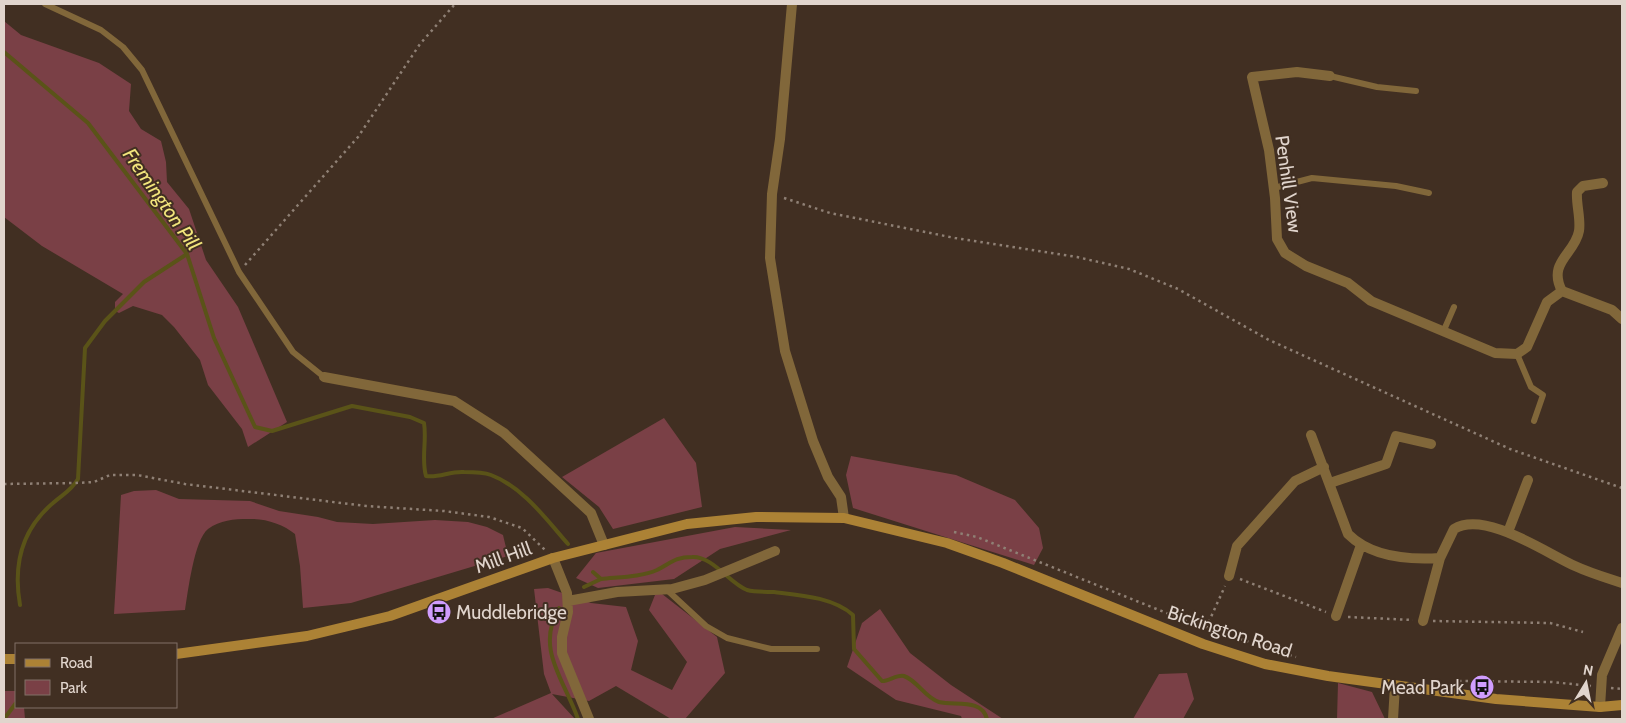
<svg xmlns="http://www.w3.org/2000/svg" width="1626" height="723" font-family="Cabin,sans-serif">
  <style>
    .green { fill: #7a4046 }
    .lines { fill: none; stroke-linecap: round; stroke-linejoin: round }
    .stream { stroke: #5a5318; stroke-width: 4 }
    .path { stroke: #8f8075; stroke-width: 2.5; stroke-dasharray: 2.5 4; stroke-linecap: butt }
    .service { stroke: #81673a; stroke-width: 6 }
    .minor { stroke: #81673a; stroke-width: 10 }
    .secondary { stroke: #ac8235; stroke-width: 10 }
    .labels { text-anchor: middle; stroke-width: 4; stroke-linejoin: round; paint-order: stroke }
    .street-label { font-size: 19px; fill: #e1d5cd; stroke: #412f22 }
    .poi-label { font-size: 19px; fill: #e1d5cd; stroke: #412f22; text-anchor: start }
    .water-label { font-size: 20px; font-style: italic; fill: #f2e57c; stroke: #412f22 }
  </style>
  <rect width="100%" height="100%" fill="#412f22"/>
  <!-- green -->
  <path class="green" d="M 4,21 L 21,35 L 99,63 L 131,84 L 129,111 L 141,129 L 161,141 L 166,162 L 167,182 L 189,209 L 206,260 L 238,307 L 287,422 L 248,447 L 242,429 L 208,385 L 200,360 L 174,327 L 162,315 L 133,306 L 119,313 L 115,311 L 115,302 L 123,294 L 42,246 L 4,217 Z
    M 664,418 L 696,463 L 702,507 L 613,529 L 599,507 L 562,477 Z
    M 851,456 L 956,475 L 1015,500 L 1039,528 L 1043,548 L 1034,565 L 853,508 L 846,475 Z
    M 156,490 L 179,499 L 250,501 L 279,511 L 318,517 L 337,522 L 373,524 L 435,520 L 468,522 L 487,527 L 503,535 L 508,556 L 351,603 L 303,608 L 300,566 L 295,534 C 283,524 264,518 248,519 C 234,519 220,520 208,529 C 194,540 188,592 185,610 L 114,614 L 121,495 L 134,491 Z
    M 735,527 L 791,530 L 720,549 L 674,579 L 598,588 L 576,578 L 596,553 Z
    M 548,588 L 591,603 L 626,607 L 638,641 L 631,670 L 672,690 L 687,662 L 649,610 L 657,590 L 717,637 L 725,673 L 685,719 L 671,719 L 616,686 L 589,701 L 552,694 L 575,719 L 491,719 L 551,693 L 544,674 L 534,589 Z
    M 880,609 L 910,653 L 951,685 L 1003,719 L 962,719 L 961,716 L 896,700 L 847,667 L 862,623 Z
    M 1187,673 L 1194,699 L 1183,719 L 1133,719 L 1159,674 Z
    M 1338,683 L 1372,692 L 1385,719 L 1337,719 Z
    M 4,691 L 16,691 L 16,707 L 24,707 L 25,719 L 4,719 Z"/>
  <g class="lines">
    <!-- stream -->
    <path class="stream" d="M 4,52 L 88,123 L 187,254 L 214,338 L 255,427 L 272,431 L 352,406 L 410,417 L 424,423 C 427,441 421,458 426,476 C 439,478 450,471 464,472 C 472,472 483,472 491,475 C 523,487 546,519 568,544
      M 593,572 L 601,579 C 619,577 641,577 657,570 C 671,563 675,557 692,557 C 713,556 729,583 747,590 C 755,592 765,592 774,592 C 799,595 833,597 853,615 L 854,649 L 882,681 C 889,681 898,674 904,676 C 918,681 925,698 939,702 C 955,706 982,698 987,719
      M 584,587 L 601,579
      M 20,605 C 13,565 21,530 53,503 C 63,494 71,491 78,479 L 85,348 L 105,321 L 144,282 L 187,254
      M 559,608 C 535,649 564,679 578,719
      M 4,719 L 16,703"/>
    <!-- path -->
    <path class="path" d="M 784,198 L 830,213 L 955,238 L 1077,257 L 1129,269 L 1178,289 L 1269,340 L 1510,449 L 1622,488
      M 245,265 L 358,137 L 420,44 L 455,4
      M 4,484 L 75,483 L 94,482 L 110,475 L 137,475 L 185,484 L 366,506 L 444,511 L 489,517 L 522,528 L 545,550
      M 954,532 L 977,537 L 1194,624 L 1296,657
      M 1240,579 L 1326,612
      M 1348,617 L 1413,620
      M 1433,621 L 1550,623 L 1583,632
      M 1206,628 L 1225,586
      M 1459,681 L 1552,682 L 1591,686
      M 1611,688 L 1622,689"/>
    <!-- service -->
    <path class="service" d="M 45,4 L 101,30 L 123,47 L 142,70 L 239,272 L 293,352 L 324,377
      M 1330,76 L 1377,87 L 1416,91
      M 1274,188 L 1312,178 L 1396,186 L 1429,193
      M 1444,330 L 1454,307
      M 1517,354 L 1531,387 L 1543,395 L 1534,421
      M 666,589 L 706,626 L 727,638 L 771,649 L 817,649"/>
    <!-- minor -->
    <path class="minor" d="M 792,4 L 780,139 L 772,194 L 770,258 L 785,351 L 813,441 L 828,477 L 841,497 L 844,518
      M 1330,76 L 1297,72 L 1252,77 L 1269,150 L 1275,198 L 1277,239 L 1285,253 L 1306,266 L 1348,283 L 1371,301 L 1495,353 L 1517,354 L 1527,347 L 1547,302 L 1562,291
      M 1562,291 C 1547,262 1575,254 1579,231 C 1581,219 1576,204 1577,192 L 1583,186 L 1603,183
      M 1562,291 L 1612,310 L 1622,319
      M 324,377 L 454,401 L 504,433 L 591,513 L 604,545
      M 1311,435 L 1348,534 C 1371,557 1409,560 1440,558 L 1454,529 C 1485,510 1546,553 1575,566 C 1590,573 1607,578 1622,583
      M 1330,483 L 1386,464 L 1396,436 L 1431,444
      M 1508,532 L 1528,480
      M 553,558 L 567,593 L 568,612 L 562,637 L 562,653 L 589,719
      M 1229,576 L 1237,546 L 1295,481 L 1324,467
      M 568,601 L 617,592 L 672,589 L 705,580 L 775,551
      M 1336,616 L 1361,545
      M 1423,621 L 1440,558
      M 1600,707 L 1602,675 L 1622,628
      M 1393,719 L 1395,686"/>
    <!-- secondary -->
    <path class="secondary" d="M 176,654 L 307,636 L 390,616 L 553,558 L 687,524 L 756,517 L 844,518 L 947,543 L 1003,563 L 1203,644 L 1265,664 L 1328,676 L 1496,699 L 1600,707 L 1622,705
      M 4,659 L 16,659"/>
  </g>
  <!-- icons -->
  <defs>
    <symbol id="bus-disc" viewBox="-11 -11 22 22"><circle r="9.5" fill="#d09dfe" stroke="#412f22"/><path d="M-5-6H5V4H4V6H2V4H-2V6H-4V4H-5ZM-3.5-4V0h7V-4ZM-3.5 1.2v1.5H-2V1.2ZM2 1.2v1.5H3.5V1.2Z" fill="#111"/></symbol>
  </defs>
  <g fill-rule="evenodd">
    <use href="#bus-disc" x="425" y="598" width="28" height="28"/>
    <use href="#bus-disc" x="1468" y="673" width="28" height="28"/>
  </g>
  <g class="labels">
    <!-- street labels -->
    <g class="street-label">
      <text transform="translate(1289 184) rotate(82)" y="7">Penhill View</text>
      <text transform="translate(503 557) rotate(-20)" y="7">Mill Hill</text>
      <text transform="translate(1230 631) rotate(18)" y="7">Bickington Road</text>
    </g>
    <!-- poi labels -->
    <g class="poi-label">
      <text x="456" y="619">Muddlebridge</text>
      <text x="1464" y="694" text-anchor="end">Mead Park</text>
    </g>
    <!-- water labels -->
    <g class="water-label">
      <text transform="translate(162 199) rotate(55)" y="7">Fremington Pill</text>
    </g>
  </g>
  <!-- border -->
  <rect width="1626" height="723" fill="none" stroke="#e1d5cd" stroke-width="10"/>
  <!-- legend -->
  <rect x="15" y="643" width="162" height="65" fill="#412f22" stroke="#817166"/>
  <rect x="25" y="659" width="25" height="8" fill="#ac8235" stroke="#817166"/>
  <text x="60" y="668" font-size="15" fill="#e1d5cd">Road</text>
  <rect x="25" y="680" width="25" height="15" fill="#7a4046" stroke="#817166"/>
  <text x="60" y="693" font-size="15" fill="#e1d5cd">Park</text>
  <!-- north arrow -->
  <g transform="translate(1586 683) rotate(10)" stroke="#412f22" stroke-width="4" paint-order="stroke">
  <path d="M0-4L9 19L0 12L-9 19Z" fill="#e1d5cd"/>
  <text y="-8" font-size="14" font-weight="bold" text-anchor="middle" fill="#e1d5cd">N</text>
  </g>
</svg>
